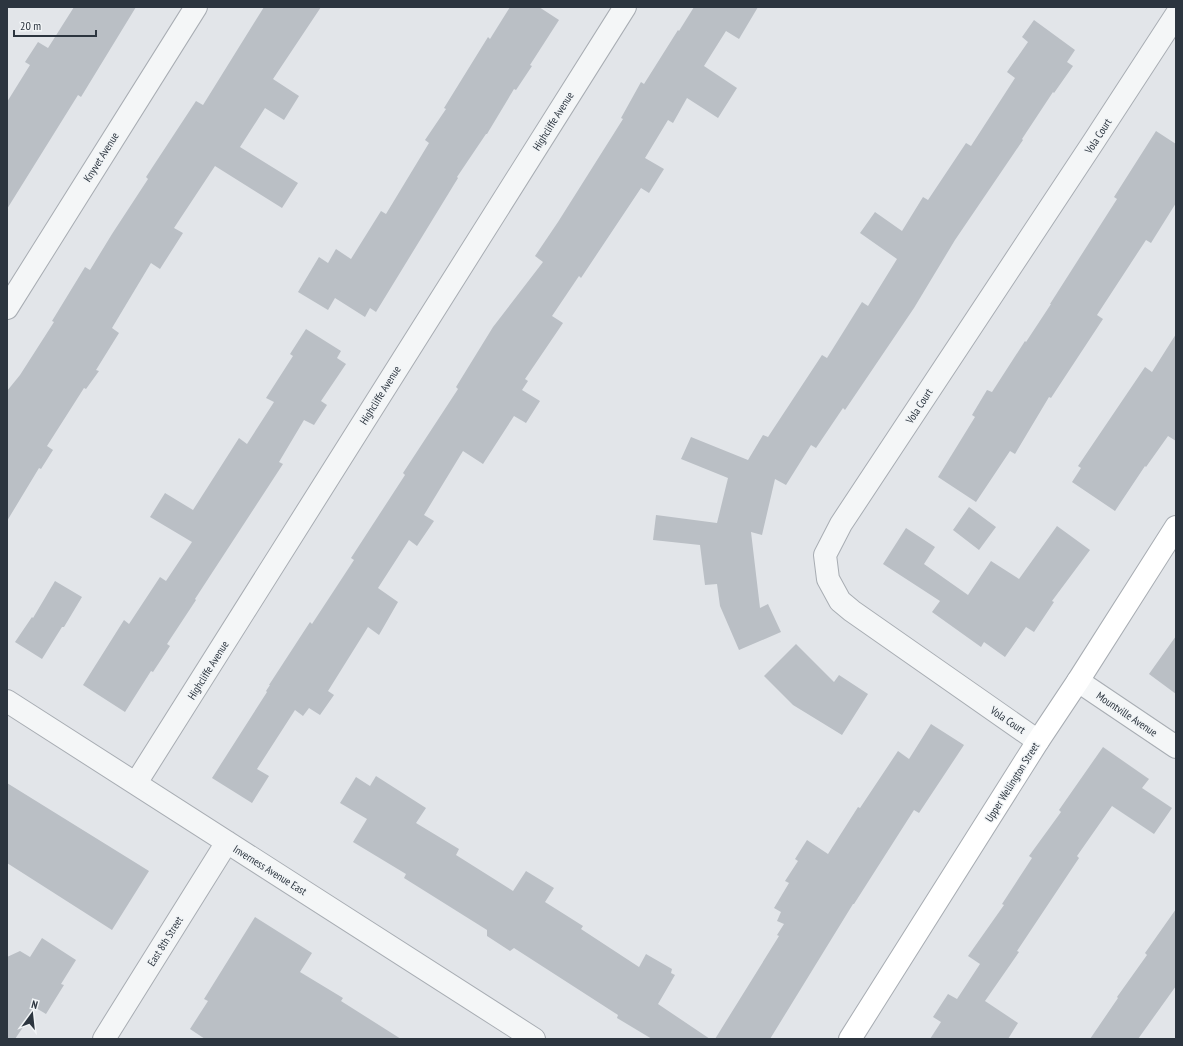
<svg xmlns="http://www.w3.org/2000/svg" width="1183" height="1046" font-family="'PT Sans Narrow',sans-serif">
  <style>
    .building { fill: #babfc5 }
    .lines { fill: none; stroke-linecap: round; stroke-linejoin: round }
    .street-casing { stroke: #a8adb3; stroke-width: 24 }
    .secondary-casing { stroke: #a8adb3; stroke-width: 24 }
    .street { stroke: #f4f6f7; stroke-width: 22 }
    .secondary { stroke: #fff; stroke-width: 22 }
    .labels { text-anchor: middle; stroke-width: 3; stroke-linejoin: round; paint-order: stroke }
    .street-label { font-size: 11px; fill: #2c353f; stroke: #f1f4f6 }
  </style>
  <rect width="100%" height="100%" fill="#e2e5e9"/>
  <!-- building -->
  <path class="building" d="M 74,7 L 136,7 L 81,97 L 78,95 L 7,209 L 7,102 L 30,65 L 25,62 L 38,42 L 48,48 Z
    M 264,7 L 321,7 L 273,79 L 299,96 L 284,120 L 265,108 L 240,147 L 298,183 L 282,208 L 215,166 L 174,228 L 183,233 L 160,269 L 151,263 L 112,328 L 119,333 L 96,370 L 99,371 L 86,389 L 84,388 L 47,446 L 53,450 L 41,469 L 39,468 L 7,521 L 7,391 L 20,375 L 54,322 L 52,321 L 85,267 L 90,270 L 112,234 L 148,179 L 146,177 L 196,101 L 203,105 Z
    M 510,7 L 539,7 L 559,20 L 530,65 L 532,66 L 516,90 L 514,89 L 487,134 L 486,134 L 457,177 L 458,178 L 376,312 L 370,308 L 365,317 L 335,298 L 328,310 L 298,292 L 319,257 L 328,263 L 336,249 L 351,259 L 381,211 L 386,214 L 429,143 L 425,140 L 446,109 L 444,108 L 488,37 L 490,39 Z
    M 694,7 L 758,7 L 739,39 L 726,31 L 704,66 L 737,88 L 718,118 L 687,98 L 673,123 L 668,120 L 645,158 L 664,169 L 649,193 L 641,188 L 581,278 L 579,276 L 552,316 L 563,323 L 525,379 L 528,381 L 522,390 L 540,401 L 526,423 L 514,416 L 483,464 L 463,451 L 424,515 L 434,521 L 417,546 L 409,540 L 378,588 L 398,602 L 379,635 L 368,627 L 328,691 L 334,695 L 320,715 L 309,708 L 303,716 L 295,710 L 257,769 L 269,776 L 252,803 L 212,778 L 267,692 L 266,691 L 270,685 L 269,685 L 310,622 L 312,624 L 354,560 L 351,558 L 405,475 L 403,473 L 458,389 L 456,387 L 493,327 L 543,262 L 535,256 L 558,222 L 623,119 L 621,118 L 641,82 L 644,84 L 678,30 L 679,31 Z
    M 1034,20 L 1075,50 L 1067,62 L 1073,66 L 1054,93 L 1053,92 L 1022,139 L 1023,140 L 955,240 L 914,308 L 845,410 L 843,408 L 816,448 L 811,445 L 786,485 L 775,479 L 762,535 L 751,532 L 760,608 L 768,604 L 781,632 L 739,650 L 720,606 L 717,584 L 705,585 L 700,545 L 653,540 L 656,515 L 717,523 L 728,478 L 681,459 L 691,437 L 748,460 L 763,435 L 768,437 L 822,355 L 827,358 L 862,302 L 868,306 L 897,259 L 860,233 L 875,212 L 902,231 L 923,197 L 928,200 L 966,143 L 971,146 L 1015,78 L 1007,72 L 1028,42 L 1022,37 Z
    M 1156,131 L 1176,144 L 1176,203 L 1151,243 L 1146,240 L 1097,315 L 1103,319 L 1051,398 L 1049,397 L 1015,454 L 1010,451 L 976,502 L 938,477 L 975,417 L 972,415 L 987,390 L 992,392 L 1025,341 L 1026,342 L 1051,304 L 1050,304 L 1117,199 L 1114,197 Z
    M 306,329 L 341,351 L 337,358 L 346,364 L 321,401 L 327,405 L 314,425 L 304,420 L 279,462 L 283,464 L 195,599 L 196,600 L 167,644 L 170,646 L 153,672 L 151,671 L 125,712 L 83,685 L 124,620 L 129,624 L 131,621 L 160,577 L 166,581 L 192,542 L 150,517 L 165,493 L 193,510 L 239,438 L 247,444 L 274,402 L 266,398 L 293,356 L 290,354 Z
    M 1176,334 L 1176,441 L 1168,436 L 1146,467 L 1145,466 L 1115,511 L 1072,482 L 1081,468 L 1078,466 L 1145,367 L 1152,372 Z
    M 969,507 L 996,527 L 979,550 L 953,530 Z
    M 1057,526 L 1090,550 L 1052,601 L 1054,602 L 1034,632 L 1026,627 L 1005,657 L 984,642 L 981,647 L 932,612 L 940,601 L 883,564 L 906,528 L 935,547 L 924,564 L 968,595 L 991,561 L 1019,579 Z
    M 55,581 L 82,597 L 64,627 L 62,627 L 42,659 L 15,642 L 32,617 L 33,618 Z
    M 1176,636 L 1176,694 L 1149,674 Z
    M 796,644 L 834,682 L 839,675 L 868,694 L 842,735 L 793,705 L 764,676 Z
    M 931,724 L 964,745 L 919,813 L 914,810 L 854,904 L 853,904 L 770,1039 L 715,1039 L 779,936 L 777,935 L 784,924 L 777,921 L 781,912 L 774,908 L 789,883 L 785,881 L 798,861 L 795,859 L 807,840 L 828,854 L 858,807 L 860,808 L 898,751 L 909,759 Z
    M 1103,747 L 1149,779 L 1142,788 L 1172,808 L 1154,834 L 1112,806 L 1077,856 L 1079,858 L 1017,951 L 1019,952 L 985,1001 L 1018,1023 L 1008,1039 L 930,1039 L 941,1022 L 933,1017 L 948,994 L 957,999 L 980,964 L 968,956 L 1004,905 L 1002,904 L 1032,858 L 1029,856 L 1061,812 L 1059,810 Z
    M 376,776 L 426,808 L 416,823 L 459,849 L 456,855 L 513,891 L 526,871 L 554,888 L 545,902 L 583,926 L 581,929 L 639,967 L 646,954 L 672,969 L 671,973 L 675,975 L 658,1004 L 710,1039 L 652,1039 L 617,1018 L 618,1015 L 514,948 L 510,951 L 487,936 L 487,930 L 404,878 L 406,874 L 353,842 L 367,819 L 340,803 L 356,777 L 370,786 Z
    M 7,783 L 149,871 L 112,930 L 7,863 Z
    M 1176,909 L 1176,986 L 1138,1039 L 1090,1039 L 1118,998 L 1117,997 L 1147,955 L 1145,953 Z
    M 255,917 L 312,953 L 300,972 L 343,998 L 341,1001 L 401,1039 L 205,1039 L 190,1029 L 208,1001 L 204,999 Z
    M 42,938 L 76,960 L 61,984 L 64,985 L 46,1014 L 36,1008 L 15,1039 L 7,1039 L 7,957 L 20,951 L 30,957 Z"/>
  <g class="lines">
    <defs>
      <path id="street" d="M 7,308 L 196,7
        M 1078,681 L 1176,747
        M 7,701 L 534,1039
        M 1038,741 L 852,611 L 840,601 L 828,579 L 825,555 L 841,524 L 1094,141 L 1176,15
        M 136,783 L 625,7
        M 104,1039 L 227,842"/>
      <path id="secondary" d="M 850,1039 L 1038,741 L 1078,681 L 1176,527"/>
    </defs>
    <!-- street casing -->
    <use href="#street" class="street-casing"/>
    <!-- secondary casing -->
    <use href="#secondary" class="secondary-casing"/>
    <!-- street -->
    <use href="#street" class="street"/>
    <!-- secondary -->
    <use href="#secondary" class="secondary"/>
  </g>
  <g class="labels">
    <!-- street labels -->
    <g class="street-label">
      <text transform="translate(553 121) rotate(-58)" y="4">Highcliffe Avenue</text>
      <text transform="translate(1098 136) rotate(-57)" y="4">Vola Court</text>
      <text transform="translate(101 157) rotate(-58)" y="4">Knyvet Avenue</text>
      <text transform="translate(380 395) rotate(-58)" y="4">Highcliffe Avenue</text>
      <text transform="translate(919 406) rotate(-57)" y="4">Vola Court</text>
      <text transform="translate(208 670) rotate(-58)" y="4">Highcliffe Avenue</text>
      <text transform="translate(1127 714) rotate(34)" y="4">Mountville Avenue</text>
      <text transform="translate(1008 720) rotate(34)" y="4">Vola Court</text>
      <text transform="translate(1012 782) rotate(-58)" y="4">Upper Wellington Street</text>
      <text transform="translate(270 870) rotate(32)" y="4">Inverness Avenue East</text>
      <text transform="translate(165 941) rotate(-58)" y="4">East 8th Street</text>
    </g>
  </g>
  <!-- border -->
  <rect width="1183" height="1046" fill="none" stroke="#2c353f" stroke-width="16"/>
  <!-- north arrow -->
  <g transform="translate(32 1014) rotate(15)" stroke="#f1f4f6" stroke-width="3" paint-order="stroke">
  <path d="M0-3L7 15L0 10L-7 15Z" fill="#2c353f"/>
  <text y="-6" font-size="11" font-weight="bold" text-anchor="middle" fill="#2c353f">N</text>
  </g>
  <!-- scale -->
  <path d="M14 30v6h82v-6" fill="none" stroke="#2c353f" stroke-width="2"/>
  <text x="20" y="30" font-size="12" fill="#2c353f" stroke="#f1f4f6" stroke-width="3" paint-order="stroke">20 m</text>
</svg>
